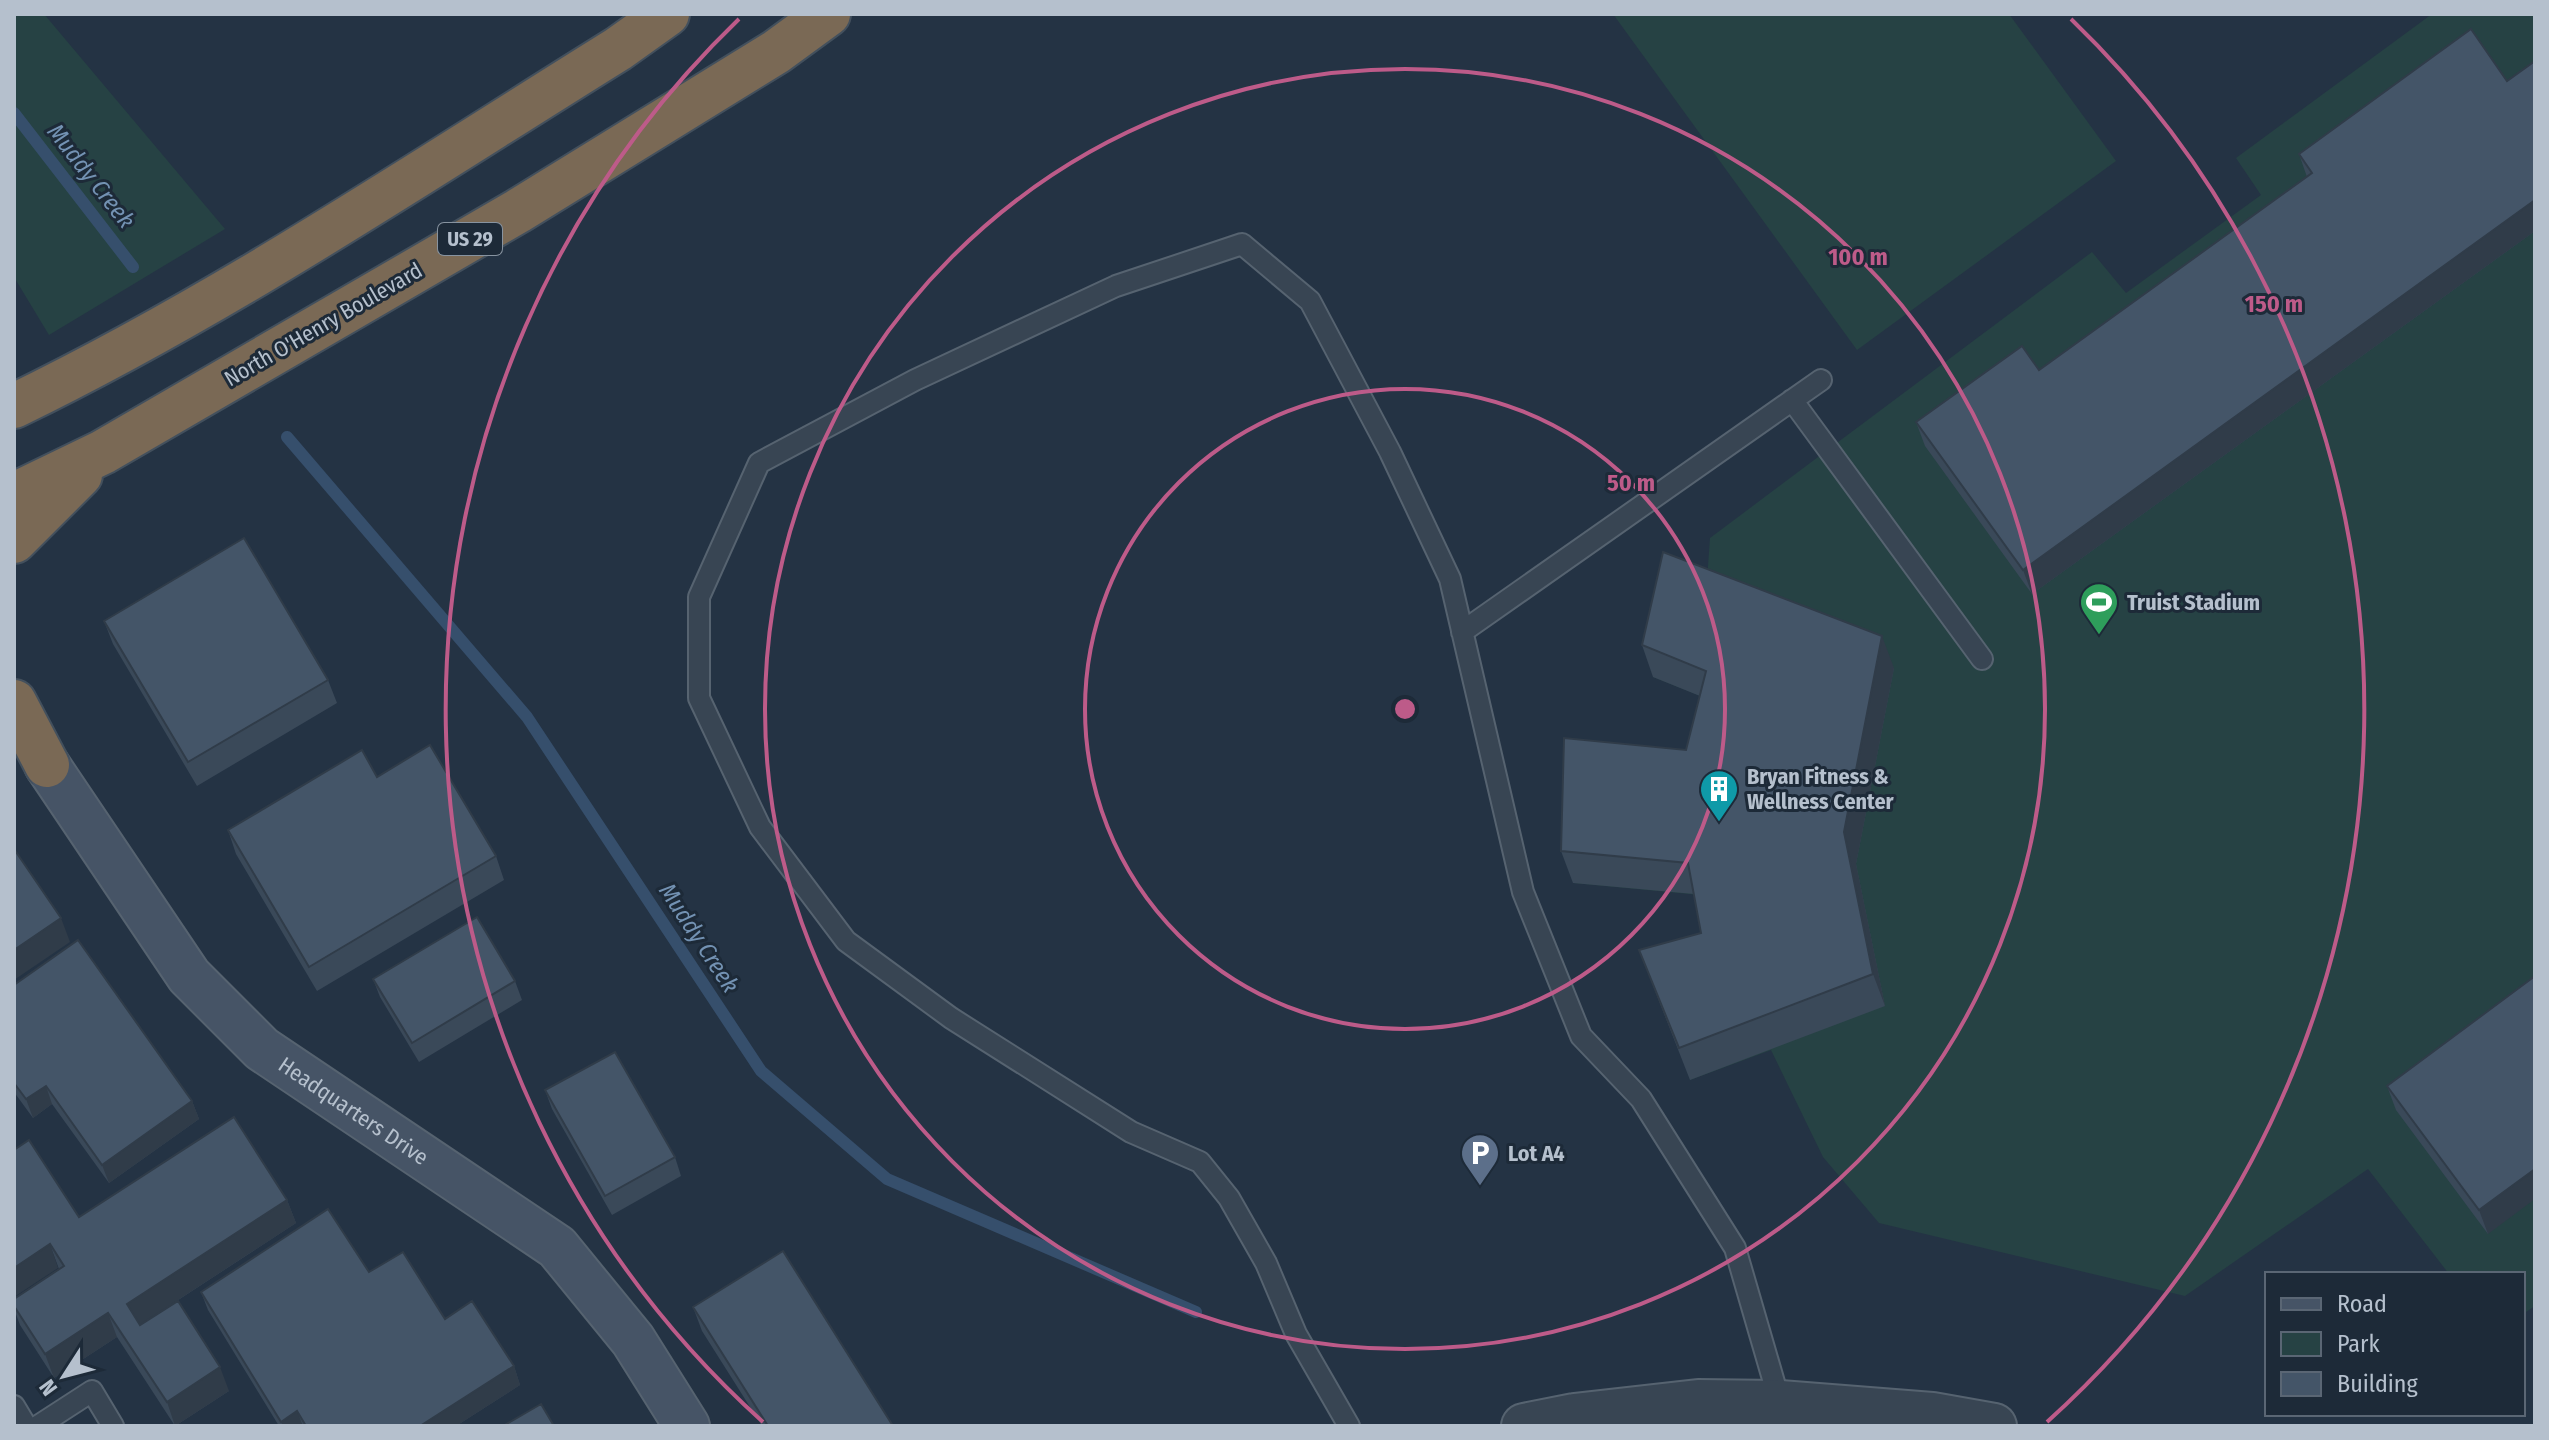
<svg xmlns="http://www.w3.org/2000/svg" width="2549" height="1440" font-family="'Fira Sans Condensed',sans-serif">
  <style>
    .green { fill: #264244 }
    .lines { fill: none; stroke-linecap: round; stroke-linejoin: round }
    .stream { stroke: #364f6c; stroke-width: 12 }
    .service-casing { stroke: #566370; stroke-width: 24 }
    .tertiary-casing { stroke: #566370; stroke-width: 48 }
    .secondary-casing { stroke: #566370; stroke-width: 48 }
    .motorway-casing { stroke: #43505d; stroke-width: 48 }
    .service { stroke: #384553; stroke-width: 20 }
    .tertiary { stroke: #384553; stroke-width: 44 }
    .secondary { stroke: #465466; stroke-width: 44 }
    .motorway { stroke: #7a6955; stroke-width: 44 }
    .wall { fill: #3a4959 }
    .shaded-wall { fill: #303c49 }
    .building { fill: #445568; stroke: #303c49; stroke-width: 2 }
    .ring { fill: none; stroke: #bd5b89; stroke-width: 4 }
    .labels { text-anchor: middle; stroke-width: 6; stroke-linejoin: round; paint-order: stroke }
    .shield { fill: #1d2a38; stroke: #8793a0; stroke-width: 2 }
    .shield-label { font-size: 20px; font-weight: bold; fill: #b5c0cd }
    .street-label { font-size: 22px; fill: #b5c0cd; stroke: #1d2a38 }
    .poi-label { font-size: 22px; font-weight: bold; fill: #b5c0cd; stroke: #1d2a38; text-anchor: start }
    .water-label { font-size: 24px; font-style: italic; fill: #7392b3; stroke: #1d2a38 }
    .centre { fill: #bd5b89; stroke: #1d2a38; stroke-width: 4 }
    .ring-label { font-size: 24px; text-anchor: middle; font-weight: bold; fill: #bd5b89; stroke: #1d2a38; stroke-width: 6; stroke-linejoin: round; paint-order: stroke }
  </style>
  <rect width="100%" height="100%" fill="#243344"/>
  <!-- green -->
  <path class="green" d="M 14,14 L 44,14 L 225,229 L 49,335 L 14,277 Z
    M 1613,14 L 2009,14 L 2116,161 L 1857,350 Z
    M 2432,14 L 2535,14 L 2535,1306 L 2523,1314 L 2523,1274 L 2449,1274 L 2368,1169 L 2185,1296 L 1879,1223 L 1823,1157 L 1771,1050 L 1690,1080 L 1713,965 L 1700,895 L 1573,883 L 1576,770 L 1698,782 L 1718,703 L 1653,677 L 1675,584 L 1706,594 L 1710,538 L 2092,252 L 2126,293 L 2261,195 L 2236,158 Z"/>
  <g class="lines">
    <!-- stream -->
    <path class="stream" d="M 14,113 L 133,267
      M 287,437 L 527,717 L 761,1071 L 887,1179 L 1196,1312"/>
    <defs>
      <path id="service" d="M 1792,400 L 1982,659
        M 1462,632 L 1821,380
        M 14,1406 L 26,1426
        M 38,1426 L 92,1391 L 113,1426
        M 1349,1426 L 1296,1334 L 1266,1263 L 1229,1198 L 1200,1162 L 1131,1132 L 951,1018 L 846,941 L 760,827 L 699,698 L 699,597 L 759,463 L 915,380 L 1116,286 L 1242,244 L 1310,301 L 1390,452 L 1450,579 L 1523,892 L 1581,1036 L 1641,1099 L 1735,1248 L 1780,1403"/>
      <path id="tertiary" d="M 1524,1426 L 1574,1416 L 1698,1402 L 1780,1403 L 1932,1415 L 1994,1426"/>
      <g id="secondary">
        <path id="s1" d="M 47,765 L 189,976 L 262,1049 L 557,1247 L 633,1340 L 687,1426"/>
      </g>
      <path id="motorway" d="M 14,406 C 224,304 420,172 618,49 L 667,14
        M 14,495 L 103,452 L 518,211 L 776,52 L 828,14
        M 14,541 L 80,475
        M 14,702 L 47,765"/>
    </defs>
    <!-- service casing -->
    <use href="#service" class="service-casing"/>
    <!-- tertiary casing -->
    <use href="#tertiary" class="tertiary-casing"/>
    <!-- secondary casing -->
    <use href="#secondary" class="secondary-casing"/>
    <!-- motorway casing -->
    <use href="#motorway" class="motorway-casing"/>
    <!-- service -->
    <use href="#service" class="service"/>
    <!-- tertiary -->
    <use href="#tertiary" class="tertiary"/>
    <!-- secondary -->
    <use href="#secondary" class="secondary"/>
    <!-- motorway -->
    <use href="#motorway" class="motorway"/>
  </g>
  <!-- wall -->
  <path class="wall" d="M 2535,61 L 2535,231 L 2032,594 L 1925,446 L 1916,422 L 2039,370 L 2307,177 L 2299,154 L 2507,81 Z
    M 104,621 L 328,680 L 337,703 L 197,786 L 113,644 Z
    M 1642,645 L 1894,668 L 1856,864 L 1885,1006 L 1690,1080 L 1639,950 L 1701,933 L 1694,894 L 1573,883 L 1561,851 L 1686,750 L 1700,696 L 1653,677 Z
    M 377,777 L 496,856 L 504,880 L 317,991 L 236,854 L 228,830 Z
    M 2535,976 L 2488,1234 L 2396,1110 L 2387,1086 Z
    M 373,979 L 515,981 L 522,1000 L 419,1062 L 380,997 Z
    M 14,985 L 192,1101 L 199,1119 L 109,1183 L 52,1104 L 33,1118 L 14,1092 Z
    M 545,1090 L 675,1157 L 681,1176 L 612,1215 L 552,1109 Z
    M 14,1150 L 79,1217 L 287,1200 L 296,1223 L 140,1325 L 229,1391 L 175,1426 L 117,1337 L 54,1378 L 20,1325 L 14,1309 L 14,1299 L 59,1269 Z
    M 369,1272 L 445,1319 L 514,1366 L 520,1385 L 456,1426 L 279,1426 L 208,1310 L 201,1292 Z
    M 693,1307 L 893,1426 L 762,1426 L 702,1331 Z"/>
  <!-- shaded-wall -->
  <path class="shaded-wall" d="M 2535,200 L 2535,231 L 2032,594 L 2023,570 Z
    M 1882,636 L 1894,668 L 1856,864 L 1885,1006 L 1873,974 L 1844,832 Z
    M 61,918 L 70,942 L 14,980 L 14,950 Z
    M 46,1086 L 52,1104 L 33,1118 L 26,1099 Z
    M 192,1101 L 199,1119 L 109,1183 L 102,1165 Z
    M 2535,1169 L 2535,1199 L 2488,1234 L 2479,1210 Z
    M 287,1200 L 296,1223 L 135,1328 L 127,1304 Z
    M 50,1244 L 58,1268 L 14,1297 L 14,1268 Z
    M 108,1313 L 117,1337 L 54,1378 L 45,1354 Z
    M 514,1366 L 520,1385 L 456,1426 L 420,1426 Z
    M 220,1367 L 229,1391 L 175,1426 L 167,1402 Z
    M 297,1411 L 303,1426 L 283,1426 L 281,1422 Z"/>
  <!-- building -->
  <path class="building" d="M 2471,29 L 2507,81 L 2535,61 L 2535,200 L 2023,570 L 1916,422 L 2022,346 L 2039,370 L 2312,173 L 2299,154 Z
    M 244,538 L 328,680 L 188,762 L 104,621 Z
    M 1663,552 L 1882,636 L 1844,832 L 1873,974 L 1679,1048 L 1639,950 L 1701,933 L 1688,863 L 1561,851 L 1564,738 L 1686,750 L 1706,671 L 1642,645 Z
    M 430,745 L 496,856 L 309,967 L 228,830 L 362,750 L 377,777 Z
    M 14,849 L 61,918 L 14,950 Z
    M 477,917 L 515,981 L 412,1043 L 373,979 Z
    M 78,940 L 192,1101 L 102,1165 L 46,1086 L 26,1099 L 14,1083 L 14,985 Z
    M 2535,976 L 2535,1169 L 2479,1210 L 2387,1086 Z
    M 615,1052 L 675,1157 L 605,1196 L 545,1090 Z
    M 234,1117 L 287,1200 L 127,1304 L 140,1325 L 178,1301 L 220,1367 L 167,1402 L 108,1313 L 45,1354 L 14,1306 L 14,1299 L 64,1266 L 50,1244 L 14,1268 L 14,1150 L 29,1140 L 79,1217 Z
    M 328,1209 L 369,1272 L 403,1252 L 445,1319 L 472,1301 L 514,1366 L 420,1426 L 306,1426 L 297,1411 L 281,1422 L 201,1292 Z
    M 783,1251 L 893,1426 L 768,1426 L 693,1307 Z
    M 541,1404 L 554,1426 L 503,1426 Z"/>
  <!-- distance rings -->
  <g class="ring">
    <circle cx="1405" cy="709" r="320"/>
    <circle cx="1405" cy="709" r="640"/>
    <path d="M763 1422A959 959 0 0 1 739 19M2071 19A959 959 0 0 1 2047 1422"/>
  </g>
  <!-- icons -->
  <defs>
    <symbol id="stadium-pin" viewBox="-11 -11 22 30"><path d="M0 17L-7.5 6A9.5 9.5 0 1 1 7.5 6Z" fill="#2e9e5b" stroke="#1d2a38"/><path d="M0-5a6.5 5 0 1 0 0 10a6.5 5 0 1 0 0-10ZM-3.5-1.8h7v3.6h-7Z" fill="#fff"/></symbol>
    <symbol id="building-pin" viewBox="-11 -11 22 30"><path d="M0 17L-7.5 6A9.5 9.5 0 1 1 7.5 6Z" fill="#0f9aa8" stroke="#1d2a38"/><path d="M-4-6H4V6H1V3H-1V6H-4ZM-2.5-4.3h1.7v1.8h-1.7ZM.8-4.3h1.7v1.8H.8ZM-2.5-1h1.7V.8h-1.7ZM.8-1h1.7V.8H.8Z" fill="#fff"/></symbol>
    <symbol id="parking-pin" viewBox="-11 -11 22 30"><path d="M0 17L-7.5 6A9.5 9.5 0 1 1 7.5 6Z" fill="#5c6f8a" stroke="#1d2a38"/><path d="M-3.5-5.5H1a3.5 3.5 0 0 1 0 7H-1V5.5H-3.5ZM-1-3.4V-.6H.8a1.4 1.4 0 0 0 0-2.8Z" fill="#fff"/></symbol>
  </defs>
  <g fill-rule="evenodd">
    <use href="#stadium-pin" x="2077" y="580" width="44" height="60"/>
    <use href="#building-pin" x="1697" y="767" width="44" height="60"/>
    <use href="#parking-pin" x="1458" y="1131" width="44" height="60"/>
  </g>
  <g class="labels">
    <!-- shield labels -->
    <rect class="shield" x="438" y="223" width="64" height="32" rx="6"/>
    <g class="shield-label">
      <text x="470" y="246">US 29</text>
    </g>
    <!-- street labels -->
    <g class="street-label">
      <text transform="translate(323 324) rotate(-30)" y="8">North O'Henry Boulevard</text>
      <text dy="8" stroke="none"><textPath href="#s1" startOffset="468">Headquarters Drive</textPath></text>
    </g>
    <!-- poi labels -->
    <g class="poi-label">
      <text x="2127" y="610">Truist Stadium</text>
      <text x="1747" y="784">Bryan Fitness &amp;<tspan x="1747" dy="25">Wellness Center</tspan></text>
      <text x="1508" y="1161">Lot A4</text>
    </g>
    <!-- water labels -->
    <g class="water-label">
      <text transform="translate(91 176) rotate(52)" y="8">Muddy Creek</text>
      <text transform="translate(699 938) rotate(57)" y="8">Muddy Creek</text>
    </g>
  </g>
  <circle cx="1405" cy="709" r="12" class="centre"/>
  <g class="ring-label">
    <text x="1858" y="265">100 m</text>
    <text x="2274" y="312">150 m</text>
    <text x="1631" y="491">50 m</text>
  </g>
  <!-- border -->
  <rect width="2549" height="1440" fill="none" stroke="#b5c0cd" stroke-width="32"/>
  <!-- legend -->
  <rect x="2265" y="1272" width="260" height="144" fill="#1d2a38" stroke="#5a6674" stroke-width="2"/>
  <rect x="2281" y="1298" width="40" height="12" fill="#465466" stroke="#5a6674" stroke-width="2"/>
  <text x="2337" y="1312" font-size="24" fill="#b5c0cd">Road</text>
  <rect x="2281" y="1332" width="40" height="24" fill="#264244" stroke="#5a6674" stroke-width="2"/>
  <text x="2337" y="1352" font-size="24" fill="#b5c0cd">Park</text>
  <rect x="2281" y="1372" width="40" height="24" fill="#445568" stroke="#5a6674" stroke-width="2"/>
  <text x="2337" y="1392" font-size="24" fill="#b5c0cd">Building</text>
  <!-- north arrow -->
  <g transform="translate(64 1376) rotate(234)" stroke="#1d2a38" stroke-width="6" paint-order="stroke">
  <path d="M0-6L14 30L0 20L-14 30Z" fill="#b5c0cd"/>
  <text y="-12" font-size="22" font-weight="bold" text-anchor="middle" fill="#b5c0cd">N</text>
  </g>
</svg>
